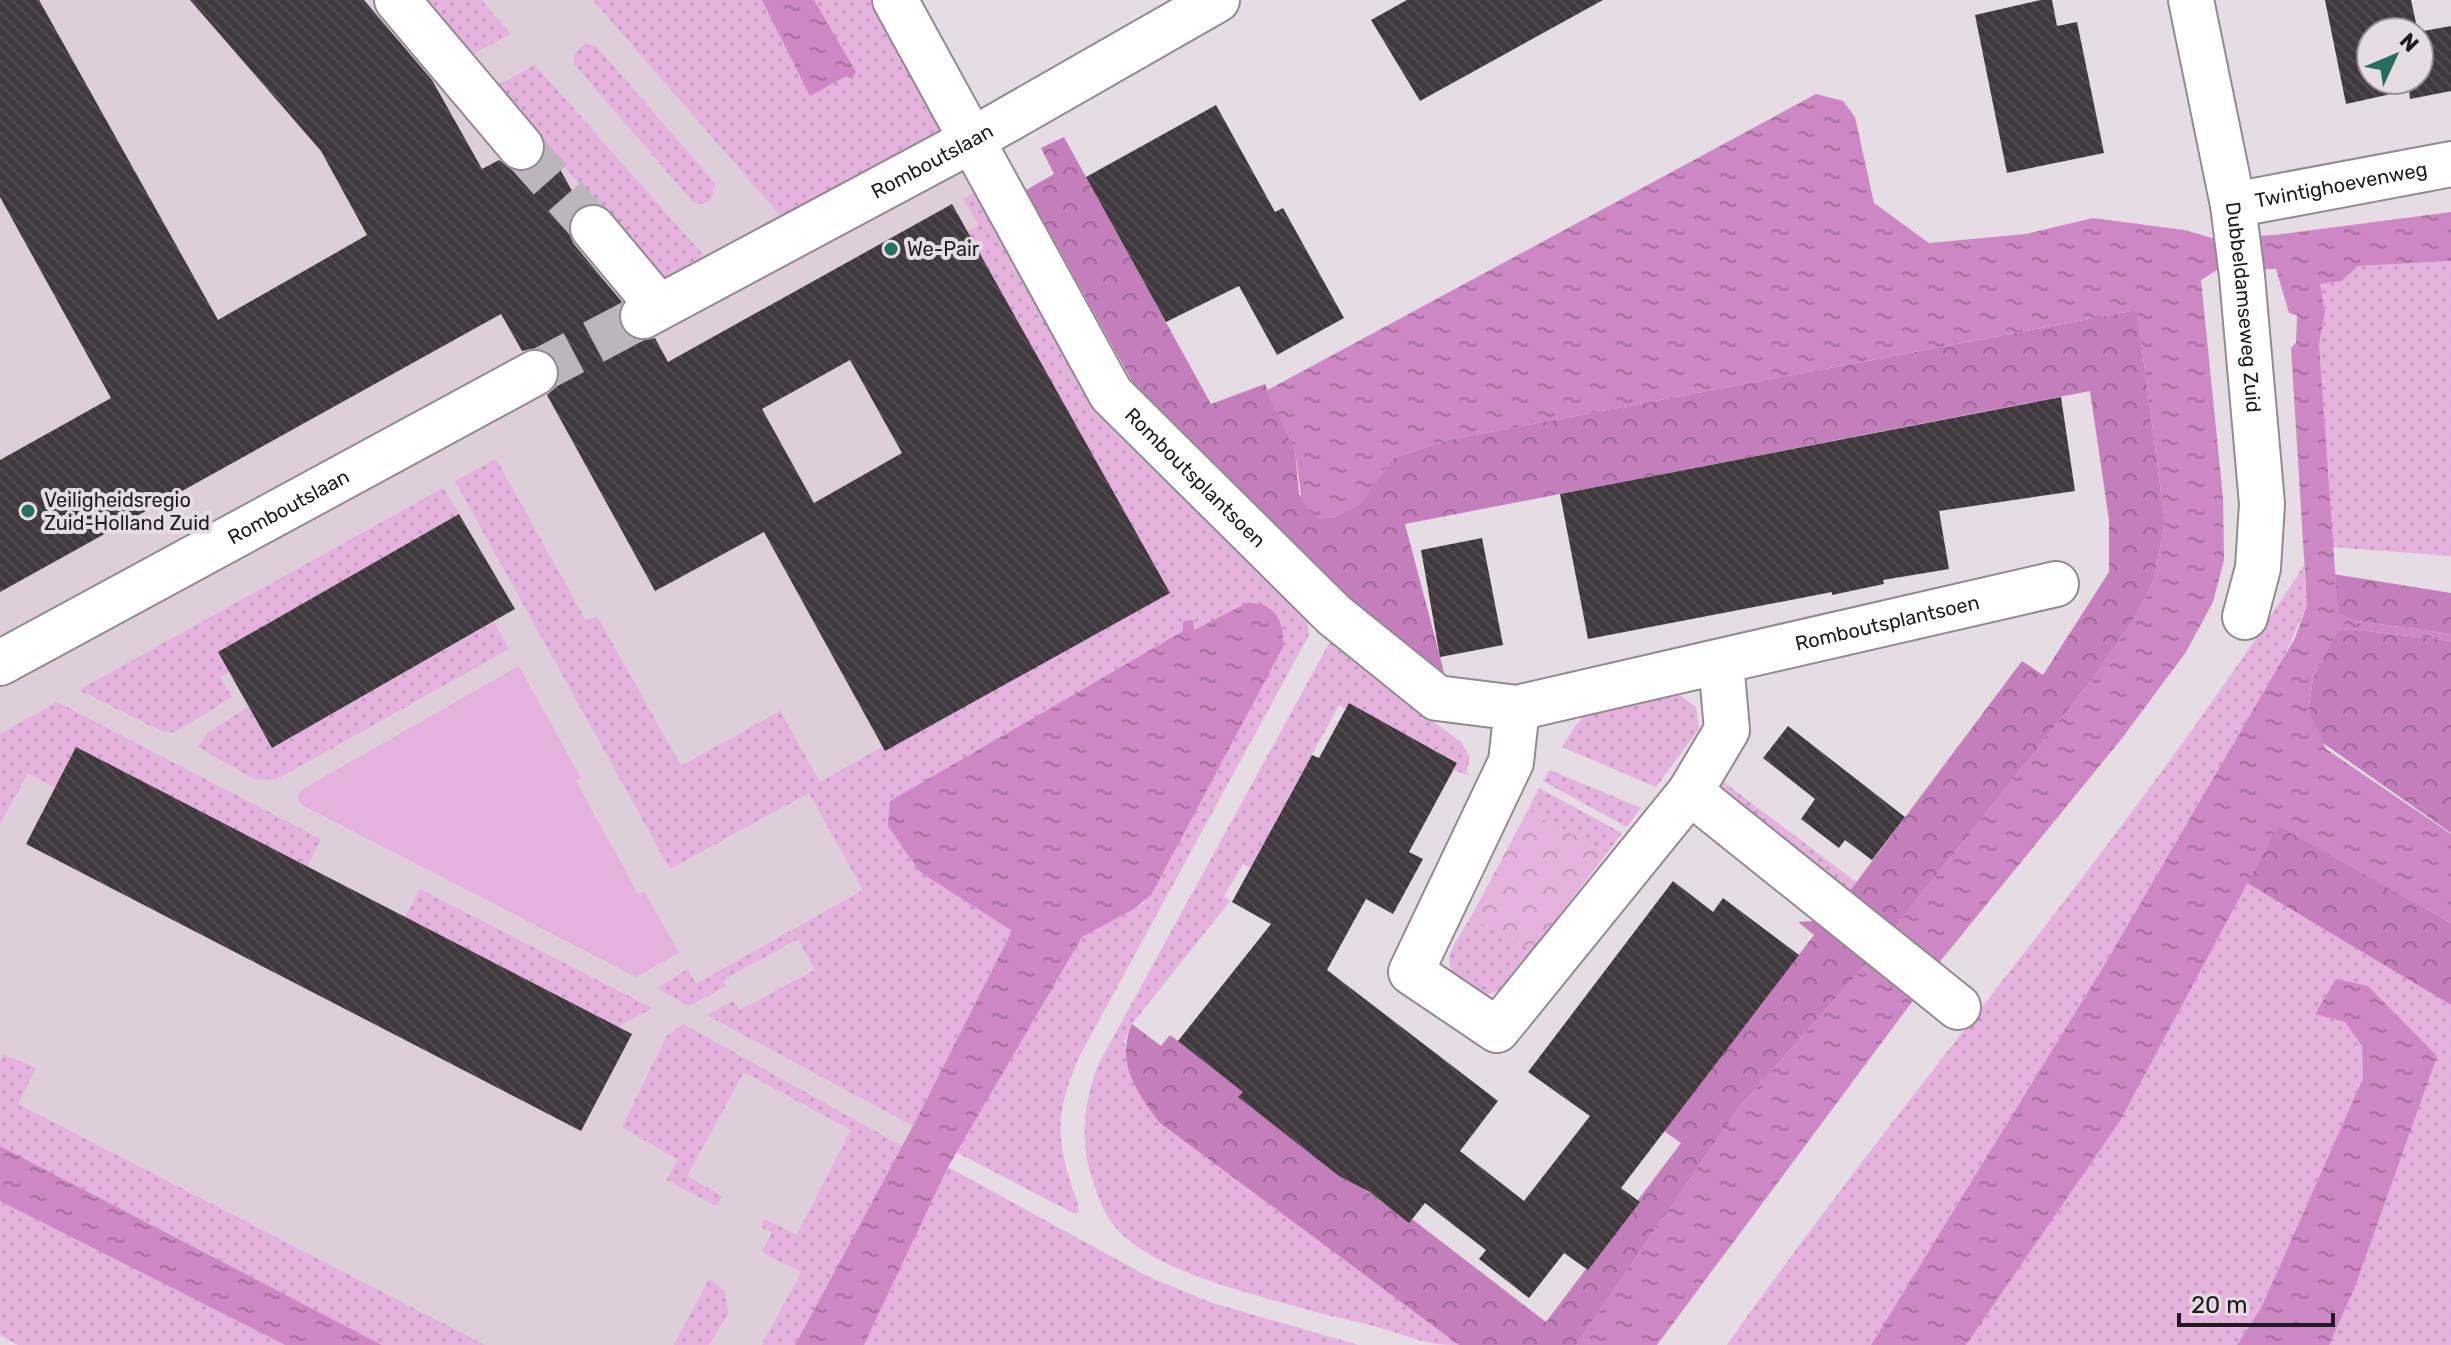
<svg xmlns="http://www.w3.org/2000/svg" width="2451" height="1345" font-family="Rubik,sans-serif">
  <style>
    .built { fill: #ddceda }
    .grass { fill: url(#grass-dots) }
    .forest { fill: url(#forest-crowns) }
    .park { fill: url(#park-crowns) }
    .garden { fill: #e5b2dd }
    .water { fill: url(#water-ripples) }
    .building { fill: url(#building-back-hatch); fill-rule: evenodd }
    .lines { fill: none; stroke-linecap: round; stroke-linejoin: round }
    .minor-tunnel { stroke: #bdb5bc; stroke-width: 44; stroke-dasharray: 44 22; stroke-linecap: butt }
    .minor-casing { stroke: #928a91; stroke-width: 48 }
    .minor { stroke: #fff; stroke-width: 44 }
    .poi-dot { fill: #266d62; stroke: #e5dce4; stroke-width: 3 }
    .labels { text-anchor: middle; stroke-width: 8; stroke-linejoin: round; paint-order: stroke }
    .street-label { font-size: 20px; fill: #1f1b1e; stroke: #e5dce4 }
    .poi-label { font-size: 20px; fill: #1f1b1e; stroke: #e5dce4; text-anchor: start }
  </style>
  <defs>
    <pattern id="grass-dots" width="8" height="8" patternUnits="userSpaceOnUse" patternTransform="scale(2)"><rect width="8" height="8" fill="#e5b2dd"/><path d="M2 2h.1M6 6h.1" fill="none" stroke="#c498bd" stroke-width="1.8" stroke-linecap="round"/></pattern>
    <pattern id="forest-crowns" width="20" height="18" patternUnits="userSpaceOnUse" patternTransform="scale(2)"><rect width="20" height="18" fill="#c57ebc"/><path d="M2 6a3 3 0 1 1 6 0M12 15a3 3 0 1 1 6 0" fill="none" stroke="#9f6698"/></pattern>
    <pattern id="park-crowns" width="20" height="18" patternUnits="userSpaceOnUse" patternTransform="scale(2)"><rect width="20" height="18" fill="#e5b2dd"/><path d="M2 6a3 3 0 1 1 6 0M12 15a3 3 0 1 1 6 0" fill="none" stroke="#c498bd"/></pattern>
    <pattern id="water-ripples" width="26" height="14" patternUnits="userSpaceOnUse" patternTransform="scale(2)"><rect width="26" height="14" fill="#ce87c5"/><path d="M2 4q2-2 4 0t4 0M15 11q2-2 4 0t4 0" fill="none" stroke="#a76e9f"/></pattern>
    <pattern id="building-back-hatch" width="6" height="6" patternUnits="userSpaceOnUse" patternTransform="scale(2)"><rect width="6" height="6" fill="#3f383d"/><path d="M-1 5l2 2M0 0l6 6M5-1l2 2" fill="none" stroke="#524c50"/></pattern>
  </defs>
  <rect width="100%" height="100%" fill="#e5dce4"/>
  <!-- built -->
  <path class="built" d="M 0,0 L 875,0 L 1210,624 L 802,1345 L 453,1345 L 0,1107 Z"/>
  <!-- grass -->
  <path class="grass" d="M 420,0 L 481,0 L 511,34 L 469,56 Z
    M 593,0 L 762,0 L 810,96 L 853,69 L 814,0 L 870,0 L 944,132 L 784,220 Z
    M 585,44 L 596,46 L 715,183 L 711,200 L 702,204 L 693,202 L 574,64 L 574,54 Z
    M 535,65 L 712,265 L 671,289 L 494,87 Z
    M 977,191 L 1306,612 L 1309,635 L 1079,1057 C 1053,1117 1056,1143 1078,1204 L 1079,1212 L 1075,1214 L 956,1152 L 1082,937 L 1144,903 L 1256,603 L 1247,604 L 1193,630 L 1184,630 L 890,801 L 920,872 L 1012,931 L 913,1126 L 707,1015 L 733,1001 L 740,1010 L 815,970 L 798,939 L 723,980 L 726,986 L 689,1006 L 657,988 L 688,969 L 696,984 L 863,890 L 809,793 L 670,869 L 455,481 L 496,459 L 586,621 L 597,616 L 681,766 L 780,711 L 820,782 L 882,747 L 885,750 L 1169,593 L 967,232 L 978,225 L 963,199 Z
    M 2451,261 L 2451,556 L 2332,547 L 2319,344 L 2325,312 L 2319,284 L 2342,281 L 2358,266 Z
    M 443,488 L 459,514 L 218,652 L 229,672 L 220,677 L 232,697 L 175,732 L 163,732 L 79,690 Z
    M 2304,565 L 2307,605 L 2281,664 L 2105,964 L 1871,1345 L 1727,1345 C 1913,1081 2130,838 2304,565 Z
    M 494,622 L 509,649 L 277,779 L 256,780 L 198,747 L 207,733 L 248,707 L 272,748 Z
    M 1332,638 L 1395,693 L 1462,743 L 1470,758 L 1466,773 L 1473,777 L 1454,770 L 1457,762 L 1349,704 L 1346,709 L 1339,705 L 1250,868 L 1243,864 L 1224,896 L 1230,901 L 1132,1024 L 1124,1042 L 1160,1123 L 1459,1345 C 1429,1345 1422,1341 1394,1332 C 1367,1323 1338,1318 1311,1311 C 1255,1294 1147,1271 1112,1223 C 1102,1210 1097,1193 1092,1178 C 1079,1140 1084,1102 1098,1065 Z
    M 1677,693 L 1696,707 L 1699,729 L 1656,787 L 1562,747 L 1575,726 L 1587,713 Z
    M 57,702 L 321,839 L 307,867 L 56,788 L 28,773 L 0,824 L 0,734 Z
    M 1550,770 L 1641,808 L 1627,827 L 1543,781 Z
    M 1721,780 L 1856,882 L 1843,900 L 1718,787 Z
    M 1539,788 L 1622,833 L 1607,853 L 1528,810 Z
    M 2247,883 L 2451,1005 L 2451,1345 L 2329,1345 L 2355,1287 L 2436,1056 L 2368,987 L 2316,1014 L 2345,1021 L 2362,1046 L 2363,1078 L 2262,1306 L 2237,1345 L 1966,1345 L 2120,1121 Z
    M 420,889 L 652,1008 L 618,1027 L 405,917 Z
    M 1471,917 L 1532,950 L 1501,990 L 1483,996 C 1436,966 1444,961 1471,917 Z
    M 683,1024 L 902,1146 L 795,1345 L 762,1345 L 801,1272 L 762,1252 L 772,1232 L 761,1227 L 765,1219 L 797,1235 L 851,1130 L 744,1072 L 687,1176 L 722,1196 L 716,1206 L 667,1180 L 677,1159 L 622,1127 L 666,1037 Z
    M 3,1054 L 36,1068 L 18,1104 L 485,1345 L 382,1345 L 0,1146 L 0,1061 Z
    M 948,1167 L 1147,1276 L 1209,1302 L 1358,1345 L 864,1345 Z
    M 0,1201 L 285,1345 L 18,1345 L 0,1335 Z
    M 709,1279 L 725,1291 L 728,1314 L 709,1345 L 674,1345 Z"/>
  <!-- forest -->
  <path class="forest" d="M 1064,137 L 1211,404 L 1265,384 L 1295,451 L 1299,494 L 1318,518 L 1332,518 L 1359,505 L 1393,458 L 1448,440 L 2137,310 L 2165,523 L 2153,582 L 2135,617 L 2091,681 L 1889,935 L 1843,900 L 2022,661 L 2043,675 L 2109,572 L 2109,520 L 2090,391 L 1405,524 L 1444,672 L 1424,669 L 1148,410 L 1026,190 L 1054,174 L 1041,148 Z
    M 2333,574 L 2451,593 L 2451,634 L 2357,621 L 2338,614 Z
    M 2349,629 L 2451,641 L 2451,833 L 2323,743 L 2308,712 L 2313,678 L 2337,631 Z
    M 2278,825 L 2451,923 L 2451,1005 L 2247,883 Z
    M 1827,920 L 1873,956 L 1738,1109 L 1576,1345 L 1459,1345 L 1160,1123 C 1137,1093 1115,1062 1132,1024 L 1161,1046 L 1170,1035 L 1244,1091 L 1239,1097 L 1409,1222 L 1412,1219 L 1546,1322 L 1681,1143 L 1664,1131 L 1814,935 L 1798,922 Z"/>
  <!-- park -->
  <path class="park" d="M 1528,810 L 1607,853 L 1532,950 L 1471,917 Z"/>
  <!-- garden -->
  <path class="garden" d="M 519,666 L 581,778 L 576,781 L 638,894 L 644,891 L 679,953 L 636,977 L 302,805 L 297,798 L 301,790 Z"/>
  <!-- water -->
  <path class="water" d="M 762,0 L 814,0 L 856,72 L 852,79 L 846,76 L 810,96 Z
    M 1816,94 L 1843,101 L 1855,117 L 1874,203 L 1929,243 L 2026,234 L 2093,218 L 2184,230 L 2212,238 L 2274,235 L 2451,212 L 2451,261 L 2358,266 L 2342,281 L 2320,284 L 2325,312 L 2319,344 L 2338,613 L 2357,621 L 2451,634 L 2451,641 L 2349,629 L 2337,631 L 2313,678 L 2308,711 L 2326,749 L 2451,834 L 2451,923 L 2278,826 L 2120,1121 L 1966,1345 L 1871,1345 L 2105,964 L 2295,638 L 2307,605 L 2291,348 L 2296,343 L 2297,315 L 2289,313 L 2276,269 L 2217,270 L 2201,280 L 2223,498 L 2224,560 L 2213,602 L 2186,652 L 2123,737 L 1938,964 L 1889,935 L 2091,681 L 2135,617 L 2153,582 L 2165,523 L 2137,310 L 1448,440 L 1393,458 L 1360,505 L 1332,518 L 1318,518 L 1302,502 L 1295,451 L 1266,391 Z
    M 1247,603 C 1274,601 1285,622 1283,647 L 1151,895 L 1134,909 L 1082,937 L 948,1167 L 864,1345 L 795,1345 L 913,1126 L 1012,931 L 920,872 L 888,826 L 890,801 L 1183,631 L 1183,621 L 1193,620 L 1194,630 Z
    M 1873,956 L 1920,991 L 1657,1345 L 1576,1345 L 1738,1109 Z
    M 2336,979 L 2368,986 L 2437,1056 L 2355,1287 L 2329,1345 L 2237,1345 L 2262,1306 L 2363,1078 L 2362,1046 L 2345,1022 L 2315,1014 Z
    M 0,1146 L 382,1345 L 285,1345 L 0,1201 Z"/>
  <!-- building -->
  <path class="building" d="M 0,0 L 39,0 L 218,320 L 367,235 L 321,151 L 190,0 L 364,0 L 432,80 L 482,169 L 499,160 L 512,170 L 526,171 L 538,166 L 544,156 L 546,144 L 581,207 L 569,220 L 569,233 L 573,243 L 622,302 L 618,314 L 621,328 L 629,337 L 641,341 L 655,338 L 668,362 L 952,204 L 1170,593 L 885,751 L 764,532 L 655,591 L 547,395 L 556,387 L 560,374 L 557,360 L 549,352 L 536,348 L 522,351 L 501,314 L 0,592 L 0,460 L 111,398 L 0,197 ZM 850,360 L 902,453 L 814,503 L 762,409 Z
    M 1407,0 L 1603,0 L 1420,101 L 1371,20 Z
    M 2041,0 L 2052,0 L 2057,26 L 2077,22 L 2104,153 L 2007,173 L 1975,15 Z
    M 2325,0 L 2411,0 L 2418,32 L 2451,26 L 2451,91 L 2410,99 L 2409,90 L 2346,104 ZM 2371,32 L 2419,32 L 2419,80 L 2371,80 Z
    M 1216,105 L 1275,212 L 1283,208 L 1344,318 L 1277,355 L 1239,286 L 1166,322 L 1086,177 Z
    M 2061,397 L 2075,491 L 1939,511 L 1949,569 L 1883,580 L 1884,584 L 1832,595 L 1832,592 L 1588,639 L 1560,494 Z
    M 459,514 L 515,609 L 272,748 L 218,652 Z
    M 1482,538 L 1503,645 L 1440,657 L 1421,550 Z
    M 1349,703 L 1457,763 L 1409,852 L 1423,859 L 1393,914 L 1366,899 L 1327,970 L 1498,1101 L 1460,1151 L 1524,1201 L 1590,1116 L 1528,1072 L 1673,881 L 1713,912 L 1723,898 L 1799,955 L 1621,1188 L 1640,1202 L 1588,1270 L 1564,1253 L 1529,1298 L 1479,1259 L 1486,1250 L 1425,1203 L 1409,1223 L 1368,1191 L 1339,1176 L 1238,1097 L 1243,1092 L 1178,1041 L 1271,924 L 1232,902 L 1312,755 L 1319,758 Z
    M 1788,726 L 1905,817 L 1872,860 L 1845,840 L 1839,848 L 1801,819 L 1815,799 L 1763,758 Z
    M 76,747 L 632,1034 L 581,1131 L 26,844 Z"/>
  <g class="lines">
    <!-- minor-tunnel -->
    <path class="minor-tunnel" d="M 521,147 L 593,228
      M 535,373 L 643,316"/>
    <defs>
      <g id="minor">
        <path d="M 397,0 L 521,147"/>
        <path id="s1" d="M 895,0 L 1111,394 L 1334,615 L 1437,698 L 1517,708 L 2056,584"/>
        <path id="s2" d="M 2191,0 L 2233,205 L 2242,276 L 2262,504 L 2258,568 L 2245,617"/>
        <path id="s3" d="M 2233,205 L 2451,164"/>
        <path d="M 593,228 L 659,307"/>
        <path id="s4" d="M 643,316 L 972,140 L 1217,0"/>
        <path id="s5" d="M 0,663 L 535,373"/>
        <path d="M 1517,708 L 1511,762 L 1411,972 L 1497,1030 L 1690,792 L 1727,730 L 1721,662"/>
        <path d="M 1690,792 L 1958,1007"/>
      </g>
    </defs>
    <!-- minor casing -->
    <use href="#minor" class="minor-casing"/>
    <!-- minor -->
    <use href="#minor" class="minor"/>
  </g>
  <!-- markers -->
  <g class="poi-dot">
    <circle cx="891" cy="249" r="8"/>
    <circle cx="28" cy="511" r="8"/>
  </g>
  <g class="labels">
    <!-- street labels -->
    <g class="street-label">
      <text dy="7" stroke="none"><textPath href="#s4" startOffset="328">Romboutslaan</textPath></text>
      <text dy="7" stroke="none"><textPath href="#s3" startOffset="110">Twintighoevenweg</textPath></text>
      <text dy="7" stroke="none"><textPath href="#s2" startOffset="312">Dubbeldamseweg Zuid</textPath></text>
      <text dy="7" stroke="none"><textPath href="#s1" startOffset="568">Romboutsplantsoen</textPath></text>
      <text dy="7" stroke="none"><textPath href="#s5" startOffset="328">Romboutslaan</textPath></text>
      <text dy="7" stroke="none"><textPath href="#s1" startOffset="1356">Romboutsplantsoen</textPath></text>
    </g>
    <!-- poi labels -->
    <g class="poi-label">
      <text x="907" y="256">We-Pair</text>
      <text x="44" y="507">Veiligheidsregio<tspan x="44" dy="23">Zuid-Holland Zuid</tspan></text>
    </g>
  </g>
  <!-- north arrow -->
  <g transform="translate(2395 56) rotate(46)"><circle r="38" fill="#e5dce4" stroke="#968f95" stroke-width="2"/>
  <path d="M0-6L14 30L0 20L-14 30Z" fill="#266d62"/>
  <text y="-12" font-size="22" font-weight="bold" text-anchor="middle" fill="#1f1b1e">N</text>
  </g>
  <!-- scale -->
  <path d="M2179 1313v12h154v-12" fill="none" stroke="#1f1b1e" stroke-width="4"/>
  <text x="2191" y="1313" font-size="24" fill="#1f1b1e" stroke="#e5dce4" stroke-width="6" paint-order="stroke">20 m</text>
</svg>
